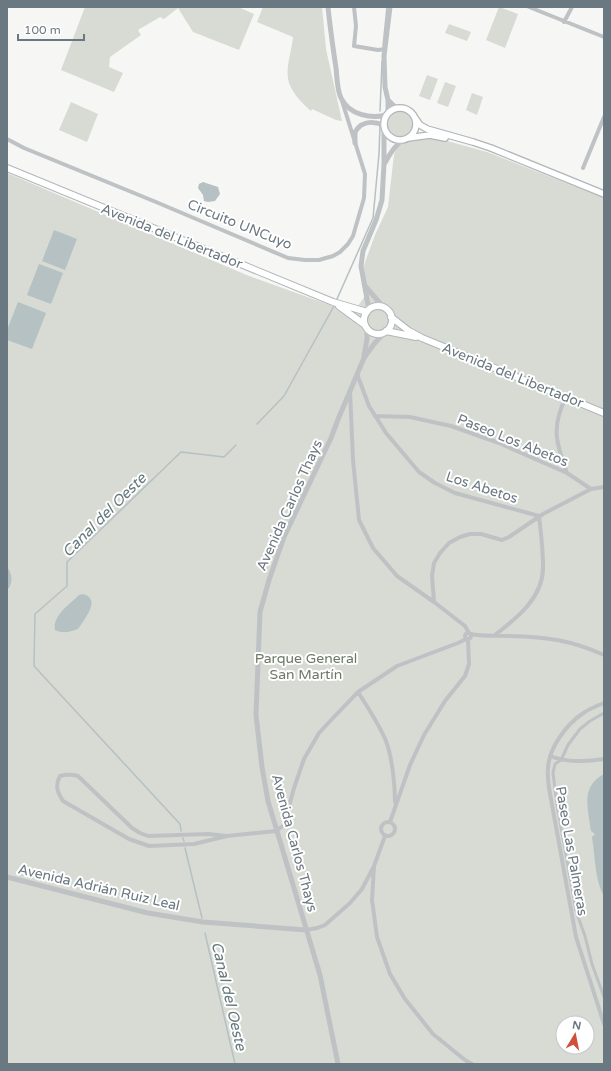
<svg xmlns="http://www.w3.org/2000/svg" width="611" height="1071" font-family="'Varela Round',sans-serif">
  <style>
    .green { fill: #d7dbd3; fill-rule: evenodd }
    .water { fill: #b5c1c3 }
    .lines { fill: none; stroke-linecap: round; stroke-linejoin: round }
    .stream { stroke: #b5c1c3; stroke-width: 1.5 }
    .secondary-casing { stroke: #b1b6b9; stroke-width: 8 }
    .primary-casing { stroke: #b2b6b9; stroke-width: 8 }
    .pedestrian { stroke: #bec2c5; stroke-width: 3 }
    .minor { stroke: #bec2c5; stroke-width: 4 }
    .tertiary { stroke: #bec2c5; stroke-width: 5 }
    .secondary { stroke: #fff; stroke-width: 5.5 }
    .primary { stroke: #fff; stroke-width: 6 }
    .labels { text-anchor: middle; stroke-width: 4; stroke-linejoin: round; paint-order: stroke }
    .street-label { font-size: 14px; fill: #697881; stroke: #fff }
    .park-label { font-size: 14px; fill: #6c7967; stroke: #fff }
    .water-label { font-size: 15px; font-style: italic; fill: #65797d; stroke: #fff }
  </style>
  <rect width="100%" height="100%" fill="#f6f6f4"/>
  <!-- green -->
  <path class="green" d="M 85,7 L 238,7 L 254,14 L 239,50 L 193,32 L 178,8 L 164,19 L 160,17 L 138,30 L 141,35 L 110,57 L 109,67 L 123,73 L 114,92 L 61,70 Z
    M 263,7 L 322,7 L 326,49 L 342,121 L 336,120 L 312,109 L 311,111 C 302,103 289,90 288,78 C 286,66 292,49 293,37 L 257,22 Z
    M 499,7 L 518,14 L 505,48 L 486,40 Z
    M 449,24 L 471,32 L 467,41 L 445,33 Z
    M 427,75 L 438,79 L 430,100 L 419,96 Z
    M 445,82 L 456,86 L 448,107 L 437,103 Z
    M 472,93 L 483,97 L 477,115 L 466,110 Z
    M 71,102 L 98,114 L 87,142 L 59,130 Z
    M386 124a14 14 0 1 1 28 0a14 14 0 1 1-28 0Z
    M 418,137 L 433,137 L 487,152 L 604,198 L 604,1064 L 7,1064 L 7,173 L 249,276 L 338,308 L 355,310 L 365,296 L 363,275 L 364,265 L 375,235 L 388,207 L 394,155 L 397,146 ZM 563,1023 L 587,1023 L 587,1047 L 563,1047 Z"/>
  <!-- water -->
  <path class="water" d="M 203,182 L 218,187 L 220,194 L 215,201 L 208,202 L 204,201 L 203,195 L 198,188 L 199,184 Z
    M 54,230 L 77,239 L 65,270 L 42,261 Z
    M 39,264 L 63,273 L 51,304 L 27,295 Z
    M 18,302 L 46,313 L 32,349 L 7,340 L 7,330 Z
    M 7,567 C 12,573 13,581 9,588 L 7,589 Z
    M 83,594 C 102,599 84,620 78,629 C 69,632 63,634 55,630 C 52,616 70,604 79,595 Z
    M 604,774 L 604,896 C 595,881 595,855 592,837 L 595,834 L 591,831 C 588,809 580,787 604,774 Z"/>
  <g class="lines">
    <!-- stream -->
    <path class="stream" d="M 383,46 L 387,7
      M 380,111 L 382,61
      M 337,299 L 373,218 L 379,154 L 380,126
      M 257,424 L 284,396 L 334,306
      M 181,831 L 180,824 L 34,666 L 35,614 L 67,586 L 67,562 L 181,452 L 224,457 L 236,445
      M 183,838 L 184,841
      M 185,848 L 202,918
      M 205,933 L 235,1064"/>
    <defs>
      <path id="secondary" d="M384 124a16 16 0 1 1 32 0a16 16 0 1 1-32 0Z
        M 413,115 L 420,125 L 427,129 L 473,142 L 491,148 L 604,194
        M 408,138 L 430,135 L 445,138"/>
      <path id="primary" d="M 7,168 L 333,302 L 367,312
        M 339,306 L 365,325
        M364 320a14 14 0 1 1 28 0a14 14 0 1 1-28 0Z
        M 391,317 L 409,331 L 422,338 L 604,413
        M 386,331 L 416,337"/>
    </defs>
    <!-- secondary casing -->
    <use href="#secondary" class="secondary-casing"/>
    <!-- primary casing -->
    <use href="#primary" class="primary-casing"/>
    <!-- pedestrian -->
    <path class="pedestrian" d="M 604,713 L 590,721 L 580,729 L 568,745 L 561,760 L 555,764 L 553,773 L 557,805 L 576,911 L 585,936 L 592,964 L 604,997"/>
    <!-- minor -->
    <path class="minor" d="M 354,7 L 356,26 L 354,46 L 378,50 L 385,49
      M 529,7 L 604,37
      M 564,22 L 572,7
      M 7,139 L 24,148 L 156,202 L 288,258 L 305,260 L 319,260 L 333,256 L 340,252 L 348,244 L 353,236 L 364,198 L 365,174 L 342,101
      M 583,168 L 604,117
      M 357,374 L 369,406 L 386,433 L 419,472 L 435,483 L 455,493 L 539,516
      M 350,391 L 353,460 L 359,520 L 373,548 L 397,576 L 434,602 L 465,626 L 469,633
      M 566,397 C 551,427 556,443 567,473
      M 375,416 L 410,417 L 451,426 L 499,443 L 567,473 L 591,489
      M 434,602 L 432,576 L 434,563 L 440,553 L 449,543 L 460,537 L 470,534 L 481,534 L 502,540 L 509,537 L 543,514 L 591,489 L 604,487
      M465 636a3 3 0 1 1 6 0a3 3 0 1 1-6 0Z
      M 471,634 C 483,637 498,635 511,636 C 546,637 571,640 604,655
      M 495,635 C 517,618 544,597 543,566 C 543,549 541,533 539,516
      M 358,692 C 368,708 379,724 386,741 C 392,757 395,784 395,802
      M 604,703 C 596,706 589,709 582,714 C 566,725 549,748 548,768 C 547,778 549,789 551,799 L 576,937 L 604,1024
      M 550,756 C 568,763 586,762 604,759
      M381 829a7 7 0 1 1 14 0a7 7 0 1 1-14 0Z
      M 390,822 L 410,765 L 424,735 L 445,701 L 465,676 L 469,664 L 468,639
      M 227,836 L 208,834 L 148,836 L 140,833 L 132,828 L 78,776 C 71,774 67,774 60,776 C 55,785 57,792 63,801 L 129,839 L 149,846 L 194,844 L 227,836 L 276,831 L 284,825 L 294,788 L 304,759 L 319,733 L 334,717 L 358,692 L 397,666 L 458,643 L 466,639
      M 385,836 L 374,866 L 372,900 L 377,937 L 390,974 L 405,999 L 433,1034 L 465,1060 L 472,1064
      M 306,930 L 317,928 L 325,925 L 350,903 L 362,889 L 373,868"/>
    <!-- tertiary -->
    <path class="tertiary" d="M 328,7 C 330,27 333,48 336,68 C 337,77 337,90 341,98 C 349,115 371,119 387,115
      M 388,100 L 396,108
      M 388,114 L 388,100 L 385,87 L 384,56 L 390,7
      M 355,143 L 355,132 C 362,120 373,121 384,125
      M 385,163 C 390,153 395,145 404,139
      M 366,287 L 385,309
      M 369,310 L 361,266 L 363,251 L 376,220 L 382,200 L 384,164 L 384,127
      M 364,356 L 367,339 L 367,328
      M 7,877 L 148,913 L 203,922 L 306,930
      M 338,1064 L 320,975 L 268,801 L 262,767 L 256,715 L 260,612 L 269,580 L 284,537 L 331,438 L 339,417 L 364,358 L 374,344 L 384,333"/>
    <!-- secondary -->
    <use href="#secondary" class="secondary"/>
    <!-- primary -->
    <use href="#primary" class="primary"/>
  </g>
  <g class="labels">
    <!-- street labels -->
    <g class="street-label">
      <text transform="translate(240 224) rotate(22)" y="5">Circuito UNCuyo</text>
      <text transform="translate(172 236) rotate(22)" y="5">Avenida del Libertador</text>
      <text transform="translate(513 375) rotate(22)" y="5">Avenida del Libertador</text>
      <text transform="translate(513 440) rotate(22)" y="5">Paseo Los Abetos</text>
      <text transform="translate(482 487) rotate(18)" y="5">Los Abetos</text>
      <text transform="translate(289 505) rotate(-66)" y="5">Avenida Carlos Thays</text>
      <text transform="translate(295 843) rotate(75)" y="5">Avenida Carlos Thays</text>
      <text transform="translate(572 851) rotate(80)" y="5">Paseo Las Palmeras</text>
      <text transform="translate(99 887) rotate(13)" y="5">Avenida Adrián Ruiz Leal</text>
    </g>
    <!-- park labels -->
    <g class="park-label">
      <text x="306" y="663">Parque General<tspan x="306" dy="16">San Martín</tspan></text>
    </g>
    <!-- water labels -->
    <g class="water-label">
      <text transform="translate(104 515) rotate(-45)" y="5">Canal del Oeste</text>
      <text transform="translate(229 996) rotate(77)" y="5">Canal del Oeste</text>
    </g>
  </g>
  <!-- border -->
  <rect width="611" height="1071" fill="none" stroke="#697881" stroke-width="16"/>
  <!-- north arrow -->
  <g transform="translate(575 1035) rotate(10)"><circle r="19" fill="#ffffff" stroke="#c3c9cd"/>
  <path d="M0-3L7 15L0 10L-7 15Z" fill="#cf513b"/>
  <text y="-6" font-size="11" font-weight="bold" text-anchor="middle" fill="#697881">N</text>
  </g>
  <!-- scale -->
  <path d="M18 34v6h66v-6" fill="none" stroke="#697881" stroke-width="2"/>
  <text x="24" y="34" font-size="12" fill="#697881" stroke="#ffffff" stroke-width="3" paint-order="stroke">100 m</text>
</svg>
